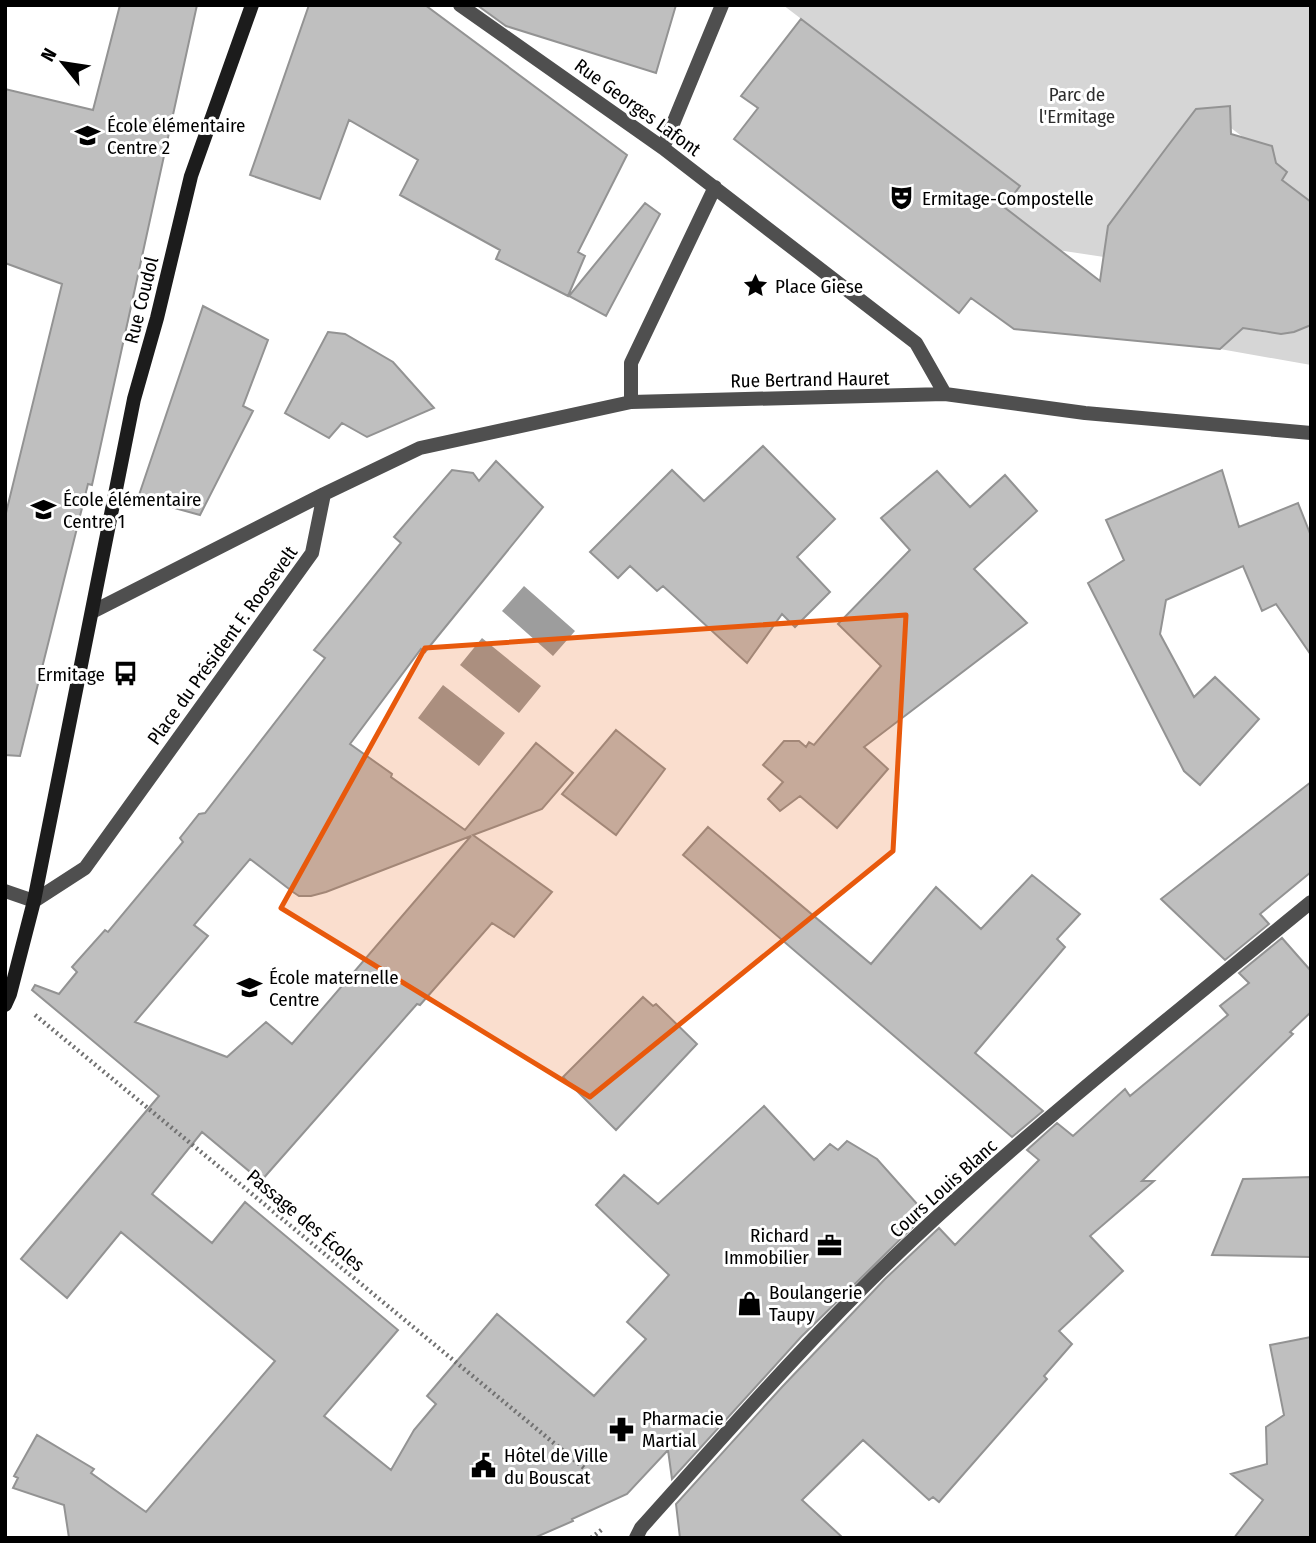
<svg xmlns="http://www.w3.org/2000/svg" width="1316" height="1543" font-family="'Fira Sans Condensed',sans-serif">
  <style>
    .green { fill: #d6d6d6 }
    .water { fill: #9d9d9d }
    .building { fill: #bfbfbf; stroke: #939393; stroke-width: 2; fill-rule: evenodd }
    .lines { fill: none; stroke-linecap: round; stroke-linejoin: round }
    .path { stroke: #717171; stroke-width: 4.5; stroke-dasharray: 2 3.5; stroke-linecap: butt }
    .street { stroke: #4f4f4f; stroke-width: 14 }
    .secondary { stroke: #1c1c1c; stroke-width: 14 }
    .marked { fill: #e8590c; fill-opacity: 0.2; stroke: #e8590c; stroke-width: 5; stroke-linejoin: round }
    .labels { text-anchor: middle; stroke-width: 6; stroke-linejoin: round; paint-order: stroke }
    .park-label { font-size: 19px; fill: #2d2d2d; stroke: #fff }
    .street-label { font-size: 19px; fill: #000; stroke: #fff }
    .poi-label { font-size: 19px; fill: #000; stroke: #fff; text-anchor: start }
  </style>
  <rect width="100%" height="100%" fill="#fff"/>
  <!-- green -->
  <path class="green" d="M 783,5 L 1311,5 L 1311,202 L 1282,180 L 1252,144 L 1231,128 L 1230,106 L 1196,109 L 1167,147 L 1177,156 L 1136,188 L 1108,226 L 1104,257 L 1031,246 L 1027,225 L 1004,207 L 1020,186 Z
    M 1311,323 L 1311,365 L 1220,349 L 1244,327 C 1269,336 1288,335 1311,323 Z"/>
  <!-- water -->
  <path class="water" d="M 524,586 L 575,631 L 553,656 L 502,611 Z
    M 482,638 L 541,686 L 519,713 L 460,665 Z
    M 443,685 L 505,733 L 479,766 L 418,718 Z"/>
  <!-- building -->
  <path class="building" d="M 120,5 L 197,5 L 92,485 L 88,484 L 20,756 L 5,755 L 5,517 L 62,284 L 5,263 L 5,89 L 93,110 Z
    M 309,5 L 425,5 L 627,155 L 578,252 L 585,256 L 568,296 L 496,259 L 500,250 L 400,195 L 418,160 L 349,120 L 320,199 L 250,175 Z
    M 477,5 L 676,5 L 656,73 L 506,26 Z
    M 801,19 L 1020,186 L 1004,207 L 1100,281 L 1108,226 L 1167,147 L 1196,109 L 1230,106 L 1231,134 L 1272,146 L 1276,163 L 1287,172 L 1282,180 L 1311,202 L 1311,325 L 1294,332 L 1281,334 L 1243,328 L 1220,349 L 1014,329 L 971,298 L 959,313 L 734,139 L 758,108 L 741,96 Z
    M 645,203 L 660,214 L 606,316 L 569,296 Z
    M 203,306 L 268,340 L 243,406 L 253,411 L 200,515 L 138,498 Z
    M 328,332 L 345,334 L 393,362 L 434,408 L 367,437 L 342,423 L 329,438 L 285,413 Z
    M 763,446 L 835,519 L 797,557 L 830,592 L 795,627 L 782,614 L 747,663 L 663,586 L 657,591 L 630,566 L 618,578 L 590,552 L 672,470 L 704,501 Z
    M 496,461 L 543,507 L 425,652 L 421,649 L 350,744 L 392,774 L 391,777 L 465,830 L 536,743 L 573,773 L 542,809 L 473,835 L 552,892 L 514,937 L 492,923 L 420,1005 L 417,1004 L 261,1181 L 202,1132 L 152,1194 L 212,1243 L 245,1202 L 398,1330 L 324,1416 L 391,1470 L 414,1430 L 436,1404 L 427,1396 L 497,1314 L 594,1396 L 646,1339 L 627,1322 L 669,1275 L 596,1205 L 624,1175 L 658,1204 L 764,1106 L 814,1160 L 830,1144 L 838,1150 L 847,1141 L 877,1159 L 926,1214 L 801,1337 L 672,1479 L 668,1450 L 627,1494 L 572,1519 L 573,1521 L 534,1538 L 69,1538 L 64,1505 L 13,1488 L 18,1478 L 14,1476 L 37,1435 L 94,1469 L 91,1473 L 146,1512 L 275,1361 L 121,1232 L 67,1298 L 21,1259 L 159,1096 L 32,990 L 35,985 L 59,994 L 77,972 L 72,967 L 105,930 L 108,932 L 183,842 L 180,838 L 199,814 L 205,813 L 325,658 L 314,650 L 401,543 L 394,537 L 452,470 L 473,473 L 479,481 ZM 471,836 L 292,1044 L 266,1022 L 227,1057 L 135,1022 L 208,936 L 194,925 L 250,859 L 293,892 L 299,896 L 311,896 L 326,892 Z
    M 1222,470 L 1239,527 L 1298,503 L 1311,536 L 1311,655 L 1276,604 L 1262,611 L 1243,566 L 1166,600 L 1160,634 L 1194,697 L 1215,677 L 1259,719 L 1200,785 L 1184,771 L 1088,583 L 1124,560 L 1106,520 Z
    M 937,471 L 970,507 L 1005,475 L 1037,511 L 974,569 L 1027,623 L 864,747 L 888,769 L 837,828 L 800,796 L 780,811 L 768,799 L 783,782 L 763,765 L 784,741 L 799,741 L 806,747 L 809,742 L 814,745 L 881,666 L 838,624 L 910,550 L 881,518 Z
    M 616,730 L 665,769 L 616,835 L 562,794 Z
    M 1311,782 L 1311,872 L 1260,914 L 1269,924 L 1225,960 L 1161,899 Z
    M 708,827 L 871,964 L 936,887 L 981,929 L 1032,875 L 1080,914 L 1057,939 L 1065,947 L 975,1053 L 1043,1111 L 1012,1137 L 683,855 Z
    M 1282,938 L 1311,971 L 1311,1012 L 1290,1032 L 1293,1034 L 1142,1181 L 1154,1181 L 1090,1236 L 1123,1271 L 1059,1331 L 1072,1344 L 1044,1376 L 1047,1379 L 939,1502 L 933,1497 L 929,1500 L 863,1440 L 802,1500 L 843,1538 L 680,1538 L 676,1504 L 782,1387 L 885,1279 L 939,1228 L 955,1245 L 1039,1160 L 1027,1150 L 1057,1123 L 1073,1136 L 1125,1089 L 1130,1096 L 1228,1015 L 1220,1006 L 1249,983 L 1239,973 Z
    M 643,997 L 653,1006 L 656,1004 L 697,1044 L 616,1130 L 563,1077 Z
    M 1311,1177 L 1311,1257 L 1212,1255 L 1243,1179 Z
    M 1311,1337 L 1311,1538 L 1234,1538 L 1263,1500 L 1231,1474 L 1267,1464 L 1266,1427 L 1284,1415 L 1270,1345 Z"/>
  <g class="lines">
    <!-- path -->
    <path class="path" d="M 35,1015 L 584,1468
      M 591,1538 L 604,1528"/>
    <!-- street -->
    <path class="street" d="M 460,5 L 663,148 L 916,343 L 945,394
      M 663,148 L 722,5
      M 631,402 L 631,363 L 715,187
      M 92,612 L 324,494 L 420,448 L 631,402 L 945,394 L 1085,413 L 1311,433
      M 5,891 L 34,901 L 85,868 L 312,553 L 324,494
      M 636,1538 L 641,1528 C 730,1429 817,1329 914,1238 C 1040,1120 1178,1011 1311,902"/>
    <!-- secondary -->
    <path class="secondary" d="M 5,1005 L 10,994 L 34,901 L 134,399 L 157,318 L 191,176 L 252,5"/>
  </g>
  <!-- marked area -->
  <path class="marked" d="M 906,615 L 893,851 L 590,1097 L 281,908 L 425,648 Z"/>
  <!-- icons -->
  <defs>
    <symbol id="school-bare" viewBox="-9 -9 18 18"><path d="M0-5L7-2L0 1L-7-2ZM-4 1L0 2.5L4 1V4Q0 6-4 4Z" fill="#000" stroke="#fff" stroke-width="2.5" paint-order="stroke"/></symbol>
    <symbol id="theatre-bare" viewBox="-9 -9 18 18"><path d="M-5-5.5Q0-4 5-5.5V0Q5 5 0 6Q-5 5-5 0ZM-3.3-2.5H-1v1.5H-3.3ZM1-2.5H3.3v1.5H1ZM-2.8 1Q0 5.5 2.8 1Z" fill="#000" stroke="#fff" stroke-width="2.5" paint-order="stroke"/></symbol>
    <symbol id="sight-bare" viewBox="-9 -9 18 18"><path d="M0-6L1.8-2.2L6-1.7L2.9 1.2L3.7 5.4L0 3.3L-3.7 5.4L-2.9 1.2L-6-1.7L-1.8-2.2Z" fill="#000" stroke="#fff" stroke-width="2.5" paint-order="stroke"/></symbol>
    <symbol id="bus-bare" viewBox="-9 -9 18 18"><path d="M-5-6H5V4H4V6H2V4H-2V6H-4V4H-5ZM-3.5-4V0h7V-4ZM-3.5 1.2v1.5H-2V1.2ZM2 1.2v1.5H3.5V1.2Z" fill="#000" stroke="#fff" stroke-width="2.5" paint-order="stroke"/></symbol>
    <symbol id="office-bare" viewBox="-9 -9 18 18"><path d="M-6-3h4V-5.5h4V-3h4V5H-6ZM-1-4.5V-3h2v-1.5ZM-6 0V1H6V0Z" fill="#000" stroke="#fff" stroke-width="2.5" paint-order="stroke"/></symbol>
    <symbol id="shop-bare" viewBox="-9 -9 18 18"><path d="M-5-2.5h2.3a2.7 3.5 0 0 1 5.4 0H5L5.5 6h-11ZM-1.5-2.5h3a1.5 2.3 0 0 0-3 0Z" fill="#000" stroke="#fff" stroke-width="2.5" paint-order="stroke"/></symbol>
    <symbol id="pharmacy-bare" viewBox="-9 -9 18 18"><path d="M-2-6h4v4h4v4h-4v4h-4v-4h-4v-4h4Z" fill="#000" stroke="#fff" stroke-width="2.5" paint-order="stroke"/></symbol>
    <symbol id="civic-bare" viewBox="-9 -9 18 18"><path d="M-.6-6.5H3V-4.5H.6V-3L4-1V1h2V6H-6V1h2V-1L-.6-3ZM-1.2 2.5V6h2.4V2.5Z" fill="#000" stroke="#fff" stroke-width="2.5" paint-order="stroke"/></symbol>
  </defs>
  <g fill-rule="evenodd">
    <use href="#school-bare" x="70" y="118" width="35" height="35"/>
    <use href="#theatre-bare" x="884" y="180" width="35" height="35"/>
    <use href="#sight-bare" x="738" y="268" width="35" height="35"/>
    <use href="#school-bare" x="26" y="492" width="35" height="35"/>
    <use href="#bus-bare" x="108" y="656" width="35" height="35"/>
    <use href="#school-bare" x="232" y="970" width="35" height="35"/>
    <use href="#office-bare" x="812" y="1228" width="35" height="35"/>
    <use href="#shop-bare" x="732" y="1286" width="35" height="35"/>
    <use href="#pharmacy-bare" x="604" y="1412" width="35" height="35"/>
    <use href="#civic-bare" x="466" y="1448" width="35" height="35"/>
  </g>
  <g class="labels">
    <!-- park labels -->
    <g class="park-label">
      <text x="1077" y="101">Parc de<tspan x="1077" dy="22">l'Ermitage</tspan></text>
    </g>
    <!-- street labels -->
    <g class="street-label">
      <text transform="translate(638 107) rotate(36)" y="7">Rue Georges Lafont</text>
      <text transform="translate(141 300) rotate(-76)" y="7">Rue Coudol</text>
      <text transform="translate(810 379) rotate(-1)" y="7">Rue Bertrand Hauret</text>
      <text transform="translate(222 645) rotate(-54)" y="7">Place du Président F. Roosevelt</text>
      <text transform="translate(943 1188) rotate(-42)" y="7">Cours Louis Blanc</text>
      <text transform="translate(306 1220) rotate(40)" y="7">Passage des Écoles</text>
    </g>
    <!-- poi labels -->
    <g class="poi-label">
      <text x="107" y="132">École élémentaire<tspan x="107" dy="22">Centre 2</tspan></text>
      <text x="922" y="205">Ermitage-Compostelle</text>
      <text x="775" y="293">Place Giese</text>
      <text x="63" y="506">École élémentaire<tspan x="63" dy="22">Centre 1</tspan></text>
      <text x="105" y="681" text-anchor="end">Ermitage</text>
      <text x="269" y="984">École maternelle<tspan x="269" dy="22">Centre</tspan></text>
      <text x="809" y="1242" text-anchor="end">Richard<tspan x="809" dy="22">Immobilier</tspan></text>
      <text x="769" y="1299">Boulangerie<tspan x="769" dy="22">Taupy</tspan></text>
      <text x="642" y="1425">Pharmacie<tspan x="642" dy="22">Martial</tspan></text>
      <text x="504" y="1462">Hôtel de Ville<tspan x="504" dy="22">du Bouscat</tspan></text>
    </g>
  </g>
  <!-- border -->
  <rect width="1316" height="1543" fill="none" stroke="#000000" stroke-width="14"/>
  <!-- north arrow -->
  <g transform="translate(63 63) rotate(300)" stroke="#ffffff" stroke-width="5" paint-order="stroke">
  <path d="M0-5L12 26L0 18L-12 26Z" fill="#000000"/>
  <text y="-10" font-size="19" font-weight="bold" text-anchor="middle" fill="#000000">N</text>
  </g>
</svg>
